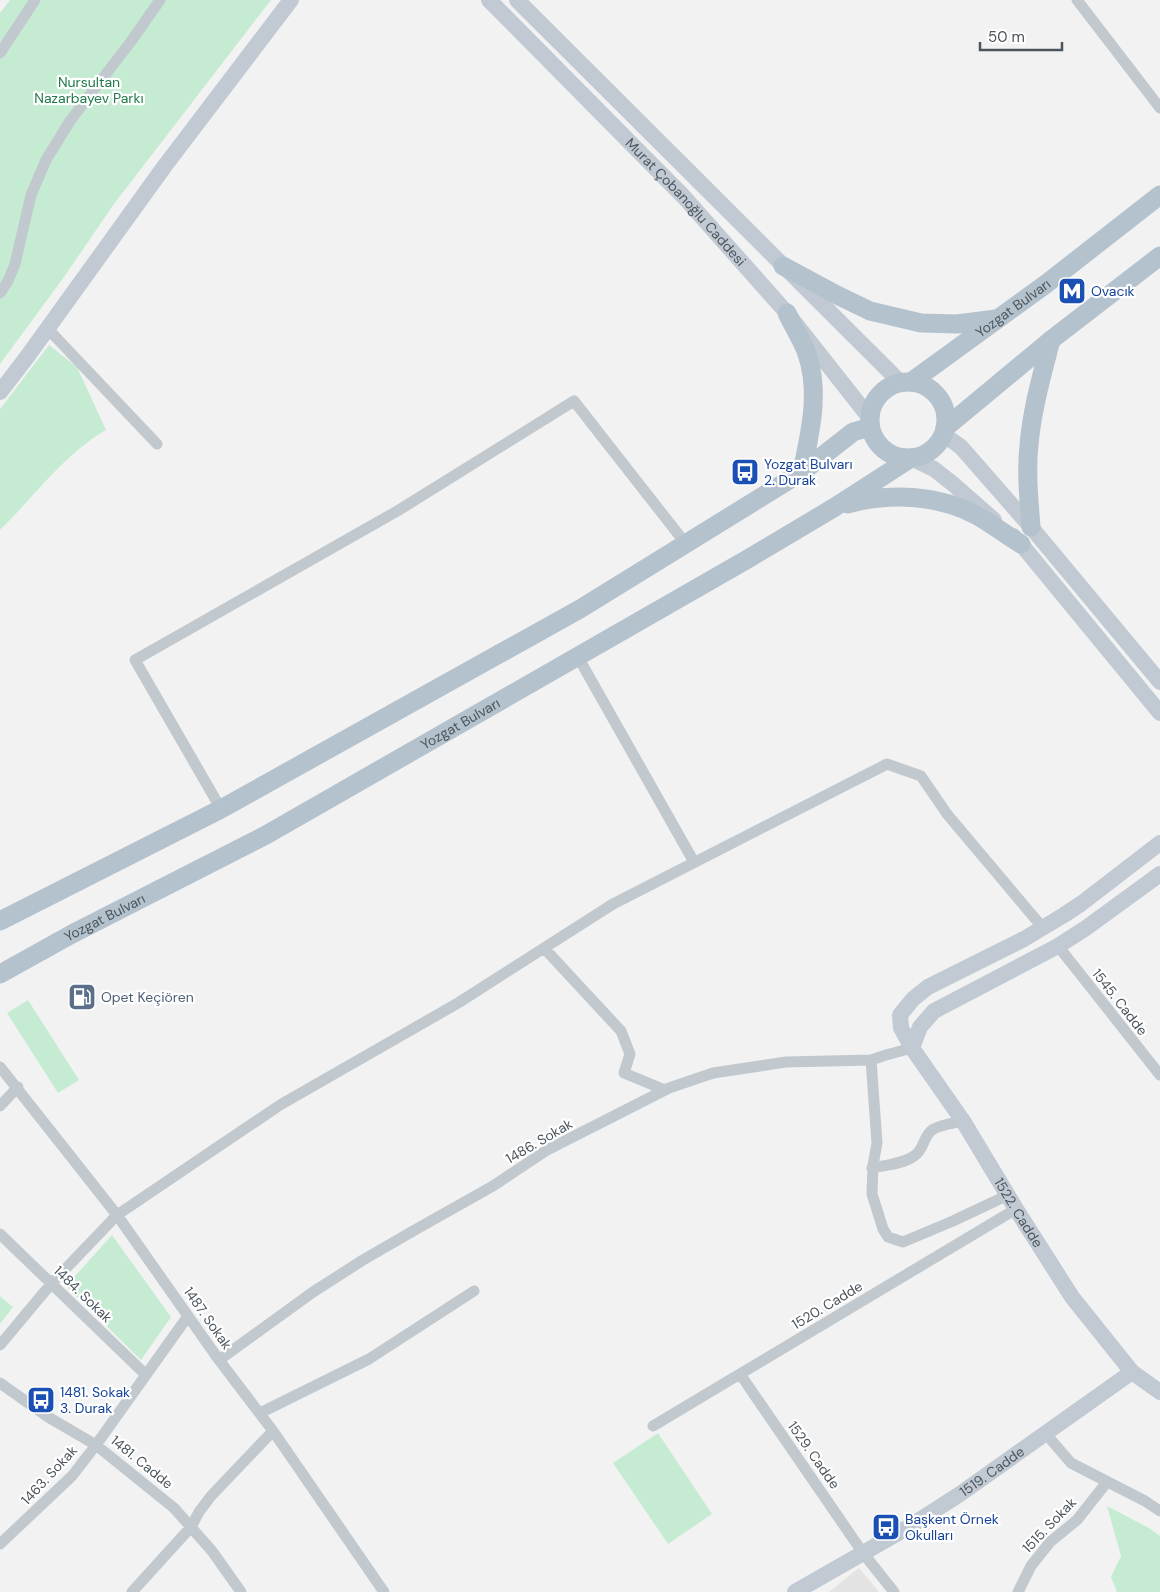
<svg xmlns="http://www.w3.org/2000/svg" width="1160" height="1592" font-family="'DM Sans',sans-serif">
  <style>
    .education { fill: #e4e3e3 }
    .green { fill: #c5ecd3 }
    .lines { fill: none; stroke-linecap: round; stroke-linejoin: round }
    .street { stroke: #c1c9ce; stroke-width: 11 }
    .secondary { stroke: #c1cad3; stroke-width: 16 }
    .primary { stroke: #b4c2cd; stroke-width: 19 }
    .labels { text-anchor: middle; stroke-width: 4.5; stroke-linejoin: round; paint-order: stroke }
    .park-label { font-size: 14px; fill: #21794a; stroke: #fff }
    .street-label { font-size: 14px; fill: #4b555d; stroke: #fff }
    .transit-label { font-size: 14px; fill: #164399; stroke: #fff; text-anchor: start }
    .service-label { font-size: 14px; fill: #4e5e75; stroke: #fff; text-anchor: start }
  </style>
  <rect width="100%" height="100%" fill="#f3f2f2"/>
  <!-- education -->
  <path class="education" d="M 859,1568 L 879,1592 L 829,1592 Z"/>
  <!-- green -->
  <path class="green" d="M 10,0 L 271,0 L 114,204 L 64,277 L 0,364 L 0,13 Z
    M 49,345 L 77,367 L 106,430 C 62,456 36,495 0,530 L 0,409 Z
    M 28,1000 L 79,1080 L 58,1093 L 7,1013 Z
    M 112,1235 L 171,1317 L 141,1360 L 66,1286 Z
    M 0,1296 L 13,1307 L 0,1324 Z
    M 658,1433 L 712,1514 L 668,1544 L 613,1463 Z
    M 1107,1506 L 1149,1528 L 1160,1536 L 1160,1592 L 1117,1592 L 1111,1577 L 1121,1556 Z"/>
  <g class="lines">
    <!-- street -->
    <path class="street" d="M 1077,0 L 1160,108
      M 0,53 L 35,0
      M 0,293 L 8,281 L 15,264 L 31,195 L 46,160 L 70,121 L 132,40 L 160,0
      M 48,329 L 157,444
      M 578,657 L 694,862
      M 221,809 L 135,660 L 399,510 L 574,401 L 686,544
      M 1058,946 L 1160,1075
      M 544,948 L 621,1031 L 630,1054 L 624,1073 L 665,1090
      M 871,1060 L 877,1143 L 873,1165 L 872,1194 L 883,1229 L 888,1237 L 903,1242 L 953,1221 L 1008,1195
      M 0,1067 L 117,1215 L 219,1360 L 273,1431 L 384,1592
      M 0,1106 L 18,1087
      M 872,1168 C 886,1165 903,1164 914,1156 C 924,1150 923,1137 932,1130 C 940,1125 954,1123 963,1121
      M 0,1234 L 146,1375
      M 0,1345 L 51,1284 L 117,1215 L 280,1105 L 458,1003 L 613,904 L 887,764 L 921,776 L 947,814 L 1043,928
      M 219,1360 L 313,1292 L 363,1260 L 413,1231 L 493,1186 L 547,1150 L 669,1088 L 713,1073 L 786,1062 L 871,1060 L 886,1055 L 912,1048
      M 740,1374 L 863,1553 L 894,1592
      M 0,1383 L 48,1417 L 96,1445 L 174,1508 L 212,1551 L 241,1592
      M 260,1413 L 369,1359 L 474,1291
      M 653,1426 L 1016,1209
      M 1046,1434 L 1071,1463 L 1145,1501 L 1160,1511
      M 0,1544 L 72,1476 L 96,1445 L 188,1316
      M 132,1592 L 191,1527 L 199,1512 L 211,1496 L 273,1431
      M 1018,1592 L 1031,1566 L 1050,1542 L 1077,1520 L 1107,1482"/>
    <!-- secondary -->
    <g class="secondary">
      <path id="s1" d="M 489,0 L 684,197 L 787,313 L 869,417"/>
      <path d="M 517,0 L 901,383"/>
      <path d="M 0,392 L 27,357 L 164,167 L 291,0"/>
      <path d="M 943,434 L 961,447 L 1031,527 L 1160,682"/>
      <path d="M 911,458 L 934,469 L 953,484 L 994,520"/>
      <path d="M 1013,536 L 1021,544 L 1160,713"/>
      <path id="s2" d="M 1160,843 L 1082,903 L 1064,915 L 1024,939 L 928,987 L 913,999 L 900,1015 L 901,1028 L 912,1048 L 963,1121 L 1016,1209 L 1072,1297 L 1132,1372 L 1160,1392"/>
      <path d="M 912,1048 L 920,1027 L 934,1011 L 1058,946 L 1086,928 L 1160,874"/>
      <path id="s3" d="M 795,1592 L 912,1525 L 960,1494 L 1132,1372"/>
    </g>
    <!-- primary -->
    <g class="primary">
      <path d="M 783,266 L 837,295 L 870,311 L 921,323 L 957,324 L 996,319"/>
      <path d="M 787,313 C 793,326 801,338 806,351 C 821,391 810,432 802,472"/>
      <path id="s4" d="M 911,382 L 1046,284 L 1160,195"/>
      <circle cx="908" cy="420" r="38"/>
      <path d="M 945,428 L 1051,340 L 1160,256"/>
      <path d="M 848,504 C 889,492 938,495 976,515 C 992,524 1006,535 1021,544"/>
      <path d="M 1031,527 C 1029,500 1026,472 1029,445 C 1032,409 1042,375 1051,340"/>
      <path d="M 0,921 L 221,809 L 580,609 L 802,472 L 853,432 L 870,427"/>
      <path id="s5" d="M 0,974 L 72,934 L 266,835 L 746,560 L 835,507 L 911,458"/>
    </g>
  </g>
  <!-- icons -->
  <defs>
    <symbol id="metro-square" viewBox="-11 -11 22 22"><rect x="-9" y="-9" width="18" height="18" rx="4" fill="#1a4fb4" stroke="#fff"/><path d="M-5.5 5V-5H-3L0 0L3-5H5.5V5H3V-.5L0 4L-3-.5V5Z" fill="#fff"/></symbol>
    <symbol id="bus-square" viewBox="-11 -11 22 22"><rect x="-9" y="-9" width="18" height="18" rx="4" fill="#1a4fb4" stroke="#fff"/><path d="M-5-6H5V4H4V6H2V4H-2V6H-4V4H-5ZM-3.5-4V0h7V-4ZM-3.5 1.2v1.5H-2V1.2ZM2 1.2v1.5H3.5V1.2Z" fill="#fff"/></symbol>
    <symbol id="fuel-square" viewBox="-11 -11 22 22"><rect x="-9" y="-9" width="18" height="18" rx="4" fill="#5c6f8a" stroke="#fff"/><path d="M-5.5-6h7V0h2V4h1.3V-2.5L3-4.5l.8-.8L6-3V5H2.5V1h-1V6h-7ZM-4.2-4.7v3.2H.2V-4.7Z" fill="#fff"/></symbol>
  </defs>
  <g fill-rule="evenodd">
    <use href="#metro-square" x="1056" y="275" width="32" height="32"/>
    <use href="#bus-square" x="729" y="456" width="32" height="32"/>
    <use href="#fuel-square" x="66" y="981" width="32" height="32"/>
    <use href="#bus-square" x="25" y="1384" width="32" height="32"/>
    <use href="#bus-square" x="870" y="1511" width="32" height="32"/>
  </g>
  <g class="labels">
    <!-- park labels -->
    <g class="park-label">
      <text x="89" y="87">Nursultan<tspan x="89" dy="16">Nazarbayev Parkı</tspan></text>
    </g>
    <!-- street labels -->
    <g class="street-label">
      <text dy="5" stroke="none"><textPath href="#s1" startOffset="282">Murat Çobanoğlu Caddesi</textPath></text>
      <text dy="5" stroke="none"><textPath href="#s4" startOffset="126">Yozgat Bulvarı</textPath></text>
      <text dy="5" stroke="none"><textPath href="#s5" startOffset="524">Yozgat Bulvarı</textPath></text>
      <text dy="5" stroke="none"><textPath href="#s5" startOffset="119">Yozgat Bulvarı</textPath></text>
      <text transform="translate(1120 1002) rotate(52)" y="5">1545. Cadde</text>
      <text transform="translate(539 1141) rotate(-30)" y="5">1486. Sokak</text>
      <text dy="5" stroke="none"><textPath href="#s2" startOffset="546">1522. Cadde</textPath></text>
      <text transform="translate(83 1294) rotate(44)" y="5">1484. Sokak</text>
      <text transform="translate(827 1305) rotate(-31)" y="5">1520. Cadde</text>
      <text transform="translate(208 1318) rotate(55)" y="5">1487. Sokak</text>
      <text transform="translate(814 1455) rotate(55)" y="5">1529. Cadde</text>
      <text transform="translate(142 1462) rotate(39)" y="5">1481. Cadde</text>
      <text dy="5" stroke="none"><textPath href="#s3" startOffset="231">1519. Cadde</textPath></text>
      <text transform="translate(49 1475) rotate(-47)" y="5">1463. Sokak</text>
      <text transform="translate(1049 1525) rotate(-46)" y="5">1515. Sokak</text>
    </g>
    <!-- transit labels -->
    <g class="transit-label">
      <text x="1091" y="296">Ovacık</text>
      <text x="764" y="469">Yozgat Bulvarı<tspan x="764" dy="16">2. Durak</tspan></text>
      <text x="60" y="1397">1481. Sokak<tspan x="60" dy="16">3. Durak</tspan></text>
      <text x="905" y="1524">Başkent Örnek<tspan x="905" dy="16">Okulları</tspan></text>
    </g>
    <!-- service labels -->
    <g class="service-label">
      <text x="101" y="1002">Opet Keçiören</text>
    </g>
  </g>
  <!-- scale -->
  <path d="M980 42v8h82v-8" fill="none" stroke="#4b555d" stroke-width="2.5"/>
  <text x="988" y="42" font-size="15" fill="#4b555d" stroke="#ffffff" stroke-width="4" paint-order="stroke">50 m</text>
</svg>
